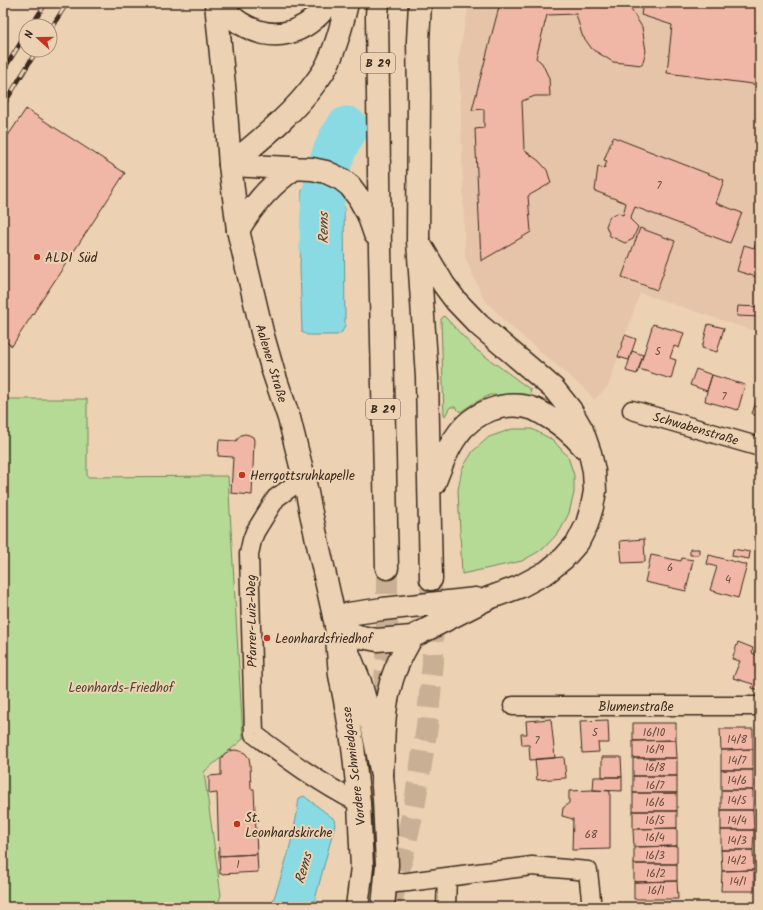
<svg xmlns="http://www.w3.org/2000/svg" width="763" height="910" font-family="Kalam,sans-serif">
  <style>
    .built { fill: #e6c4a9 }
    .green { fill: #b4da95; stroke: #78825a }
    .water { fill: #8adae4; stroke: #6a9495 }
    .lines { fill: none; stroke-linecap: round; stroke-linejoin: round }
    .river { stroke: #8adae4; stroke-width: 43 }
    .building { fill: #f0b7a6; stroke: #3b2a1e }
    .trunk-tunnel { stroke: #c9b095; stroke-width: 22; stroke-dasharray: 22 11; stroke-linecap: butt }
    .minor-casing { stroke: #3b2a1e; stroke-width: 21 }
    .secondary-casing { stroke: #3b2a1e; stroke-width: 25 }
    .trunk-casing { stroke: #3b2a1e; stroke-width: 25 }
    .minor { stroke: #ecd2b3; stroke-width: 18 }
    .secondary { stroke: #ecd2b3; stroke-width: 22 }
    .trunk { stroke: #ecd2b3; stroke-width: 22 }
    .rail-casing { stroke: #3b2a1e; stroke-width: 4.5 }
    .rail { stroke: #ecd2b3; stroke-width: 3; stroke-dasharray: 9; stroke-linecap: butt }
    .poi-dot { fill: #c8321e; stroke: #ecd2b3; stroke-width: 1.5 }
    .labels { text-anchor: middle; stroke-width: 4; stroke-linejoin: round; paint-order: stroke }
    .number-label { font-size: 11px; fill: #684d40 }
    .shield { fill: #ecd2b3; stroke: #705c4b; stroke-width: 1 }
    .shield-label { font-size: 12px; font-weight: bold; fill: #3b2a1e }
    .poi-label { font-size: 13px; fill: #3b2a1e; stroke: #ecd2b3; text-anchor: start }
    .street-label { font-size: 13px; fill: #3b2a1e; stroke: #ecd2b3 }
    .park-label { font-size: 13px; fill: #4d4430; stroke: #ecd2b3 }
    .water-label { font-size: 14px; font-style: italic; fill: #47443c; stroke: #ecd2b3 }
  </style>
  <rect width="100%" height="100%" fill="#ecd2b3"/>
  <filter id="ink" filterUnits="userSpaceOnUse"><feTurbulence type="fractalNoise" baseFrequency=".025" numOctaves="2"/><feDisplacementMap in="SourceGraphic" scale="8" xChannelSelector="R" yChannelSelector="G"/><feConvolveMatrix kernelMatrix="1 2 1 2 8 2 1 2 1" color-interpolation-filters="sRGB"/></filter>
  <g filter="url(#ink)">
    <!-- built -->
    <path class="built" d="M 469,3 L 760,3 L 760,333 L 640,293 L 608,387 L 594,400 L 587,391 L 509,325 L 483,298 L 465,257 L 459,55 Z"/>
    <!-- green -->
    <path class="green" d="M 444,316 L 446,318 L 474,348 L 531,390 L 529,396 L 490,395 L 474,403 L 460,412 L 455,407 L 450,407 L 445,416 L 444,416 L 441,319 Z
      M 3,399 L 87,399 L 87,477 L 228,476 L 243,739 L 204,772 L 221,895 L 217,907 L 3,907 Z
      M 512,429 L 532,429 L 553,440 L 568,457 L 574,475 L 574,493 L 569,513 L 560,531 L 543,549 L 522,561 L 462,574 L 458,490 L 462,469 L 473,451 L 489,437 Z"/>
    <!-- water -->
    <path class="water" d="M 315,186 C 329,189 335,194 344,206 L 345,326 L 342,332 L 337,335 L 307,335 L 302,332 L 300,267 L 302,190 L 309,187 Z
      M 304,796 L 334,819 L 335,824 L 313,907 L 271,907 C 283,872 295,835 299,798 Z"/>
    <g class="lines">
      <!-- river -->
      <path class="river" d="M 321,247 C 321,212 323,173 339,141 C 342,136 345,132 347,128"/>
    </g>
    <!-- building -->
    <path class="building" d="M 500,3 L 627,3 L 642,27 L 646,51 L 642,65 L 613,62 L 592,49 L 582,35 L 576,14 L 547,15 L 536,58 L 542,63 L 549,78 L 550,96 L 535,96 L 522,101 L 524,150 L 539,161 L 547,170 L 551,183 L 528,196 L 531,232 L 481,261 L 475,129 L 484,128 L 484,109 L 472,110 Z
      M 643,3 L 760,3 L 760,85 L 667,73 L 672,25 L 641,15 Z
      M 26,109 L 125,173 L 12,346 L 3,340 L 3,143 Z
      M 613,137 L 724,180 L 716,203 L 742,213 L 730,243 L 635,207 L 630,219 L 638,227 L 633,239 L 625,243 L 610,236 L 606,226 L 610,216 L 618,213 L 623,215 L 626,203 L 595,191 L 598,166 L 604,169 L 607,161 L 604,160 Z
      M 640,228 L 675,241 L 657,290 L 622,277 Z
      M 760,234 L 760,278 L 737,271 L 744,245 L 754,248 Z
      M 738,306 L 760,307 L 760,317 L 737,316 Z
      M 653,324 L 684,333 L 679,348 L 674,346 L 670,358 L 676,360 L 671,379 L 639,369 Z
      M 708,324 L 724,328 L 717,352 L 702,348 Z
      M 625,335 L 636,339 L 629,360 L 618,357 Z
      M 632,351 L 643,355 L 637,374 L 626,371 Z
      M 696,369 L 712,375 L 707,391 L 690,385 Z
      M 712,375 L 745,385 L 738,410 L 705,401 L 707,391 Z
      M 760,389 L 760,417 L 752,414 Z
      M 245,434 L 249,435 L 253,437 L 254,440 L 252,495 L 231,493 L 233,457 L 218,456 L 219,440 L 236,441 L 241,435 Z
      M 644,539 L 645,562 L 622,563 L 620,541 Z
      M 690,549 L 699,549 L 699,555 L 690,555 Z
      M 733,549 L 750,552 L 749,559 L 732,556 Z
      M 651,555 L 681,561 L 682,558 L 693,560 L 686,591 L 645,582 Z
      M 709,555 L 747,565 L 738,598 L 710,590 L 717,567 L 707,564 Z
      M 738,642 L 753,648 L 752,653 L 760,656 L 760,690 L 752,688 L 753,684 L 733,678 L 740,661 L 732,659 Z
      M 551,719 L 555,758 L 530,760 L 529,745 L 522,745 L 521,734 L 527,734 L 526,721 Z
      M 608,720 L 609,743 L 598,743 L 599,752 L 582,753 L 580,721 Z
      M 633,723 L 676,723 L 676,740 L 633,741 Z
      M 720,729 L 753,729 L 753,749 L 721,750 Z
      M 676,740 L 677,758 L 633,758 L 633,741 Z
      M 753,749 L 753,770 L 721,770 L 721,750 Z
      M 235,750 L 240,751 L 245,753 L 249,758 L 250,764 L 251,789 L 254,789 L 257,854 L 219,856 L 217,793 L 209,794 L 209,776 L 221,775 L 221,759 L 224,754 L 229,751 Z
      M 564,757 L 566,778 L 537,780 L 535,759 Z
      M 602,757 L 621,757 L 622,777 L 602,777 Z
      M 633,758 L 677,758 L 677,776 L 633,776 Z
      M 721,770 L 753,770 L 753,790 L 721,790 Z
      M 633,776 L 677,776 L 677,793 L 633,793 Z
      M 594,777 L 622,777 L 622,791 L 593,790 Z
      M 593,790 L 610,791 L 610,849 L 572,850 L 573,819 L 562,816 L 563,808 L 569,803 L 569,791 Z
      M 721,790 L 753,790 L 753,810 L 721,810 Z
      M 633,793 L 677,793 L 677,811 L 633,811 Z
      M 721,810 L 753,810 L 754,830 L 721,830 Z
      M 633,811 L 677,811 L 677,828 L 633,829 Z
      M 677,828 L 677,846 L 634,847 L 633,829 Z
      M 721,830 L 754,830 L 753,850 L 721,850 Z
      M 677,846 L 677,864 L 634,864 L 634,847 Z
      M 721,850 L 753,850 L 754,870 L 722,871 Z
      M 257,854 L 258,872 L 220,874 L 219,856 Z
      M 634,864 L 677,864 L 677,881 L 634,882 Z
      M 754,870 L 754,891 L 721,891 L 722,871 Z
      M 677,881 L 678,899 L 634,899 L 634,882 Z"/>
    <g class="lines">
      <!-- trunk-tunnel -->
      <path class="trunk-tunnel" d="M 384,693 L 387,655 L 387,568
        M 364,833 L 372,796 L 376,763
        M 391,902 L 394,892 L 414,808 L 427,727 L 433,662 L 431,579"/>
      <defs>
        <path id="minor" d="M 632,410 L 760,447
          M 304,478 L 276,498 L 255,532 L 252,540 L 249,554 L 254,734 C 287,759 321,784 359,803
          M 513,706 L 760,706
          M 385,884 L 408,882 L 532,866 L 588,871 L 591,899
          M 446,907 L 447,877"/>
        <path id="secondary" d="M 216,3 L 225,96 L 230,165 L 238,230 L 263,336 L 273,371 L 289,418 L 304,478 L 311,513 L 336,625 L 340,675 L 347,711 L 353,746 L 359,803 L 362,867 L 357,907
          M 343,640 L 360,682 L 372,725 L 382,775 L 384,799 L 387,865 L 383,907"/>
        <path id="trunk" d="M 216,3 C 224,9 231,17 240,23 C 274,44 305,34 329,3
          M 378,3 L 377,15 L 380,250 L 387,568
          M 420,3 L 418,41 L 419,94 L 418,241 L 427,377 L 431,579
          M 230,165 C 261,139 292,115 316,82 C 319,78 322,74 325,69 C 336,49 342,25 347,3
          M 230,165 L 312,169 L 326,172 L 341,179 L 350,186 L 359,198 L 368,214 L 375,234
          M 238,230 C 253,205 271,184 295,168
          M 434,484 C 440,468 446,451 456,437 C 472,412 506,399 534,409 C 538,411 542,413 545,415 C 561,424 571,432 583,446
          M 334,616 L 383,609 L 476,599
          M 336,625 L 349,633 L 361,637 L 377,640 L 412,637 L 489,598 L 519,587 L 547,572 L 564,558 L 578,542 L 587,524 L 592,507 L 595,491 L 594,471 L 590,453 L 582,430 L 570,409 L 554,389 L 531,369 L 479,325 L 456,301 L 444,285 L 418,241
          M 382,775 C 384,746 382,715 390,687 C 394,669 403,652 412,637"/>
      </defs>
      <!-- minor casing -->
      <use href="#minor" class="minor-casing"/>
      <!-- secondary casing -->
      <use href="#secondary" class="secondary-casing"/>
      <!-- trunk casing -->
      <use href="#trunk" class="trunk-casing"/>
      <!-- minor -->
      <use href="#minor" class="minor"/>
      <!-- secondary -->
      <use href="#secondary" class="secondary"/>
      <!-- trunk -->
      <use href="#trunk" class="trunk"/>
      <defs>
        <path id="rail" d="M 31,26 L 46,3
          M 50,30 L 67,3
          M 3,71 L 26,34
          M 3,106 L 37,50"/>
      </defs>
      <!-- rail casing -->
      <use href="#rail" class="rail-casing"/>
      <!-- rail -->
      <use href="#rail" class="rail"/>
    </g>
  </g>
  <!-- markers -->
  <g class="poi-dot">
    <circle cx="37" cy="257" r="4"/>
    <circle cx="242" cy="475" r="4"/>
    <circle cx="267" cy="638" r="4"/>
    <circle cx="237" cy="824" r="4"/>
  </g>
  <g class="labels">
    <!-- number labels -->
    <g class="number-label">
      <text x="659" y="189">7</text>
      <text x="658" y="355">5</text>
      <text x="724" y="400">7</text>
      <text x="670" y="571">6</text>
      <text x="728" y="583">4</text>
      <text x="595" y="736">5</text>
      <text x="654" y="736">16/10</text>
      <text x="737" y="743">14/8</text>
      <text x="537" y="744">7</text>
      <text x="655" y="753">16/9</text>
      <text x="737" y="764">14/7</text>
      <text x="655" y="771">16/8</text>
      <text x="737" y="784">14/6</text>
      <text x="655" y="789">16/7</text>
      <text x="737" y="804">14/5</text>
      <text x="655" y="806">16/6</text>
      <text x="655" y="824">16/5</text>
      <text x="737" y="824">14/4</text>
      <text x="591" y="838">68</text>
      <text x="655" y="841">16/4</text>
      <text x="737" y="844">14/3</text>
      <text x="655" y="859">16/3</text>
      <text x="737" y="864">14/2</text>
      <text x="238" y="868">1</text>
      <text x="656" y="877">16/2</text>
      <text x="738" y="885">14/1</text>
      <text x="656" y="894">16/1</text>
    </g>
    <!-- shield labels -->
    <g class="shield">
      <rect x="361" y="53" width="34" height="20" rx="3"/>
      <rect x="366" y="399" width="34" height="20" rx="3"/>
    </g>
    <g class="shield-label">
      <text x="378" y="67">B 29</text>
      <text x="383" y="413">B 29</text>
    </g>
    <!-- poi labels -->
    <g class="poi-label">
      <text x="45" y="262">ALDI Süd</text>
      <text x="250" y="480">Herrgottsruhkapelle</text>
      <text x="275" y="643">Leonhardsfriedhof</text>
      <text x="245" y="822">St.<tspan x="245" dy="15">Leonhardskirche</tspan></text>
    </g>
    <!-- street labels -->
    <g class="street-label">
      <text transform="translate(272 363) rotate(73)" y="5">Aalener Straße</text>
      <text transform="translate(696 428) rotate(16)" y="5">Schwabenstraße</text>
      <text transform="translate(251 621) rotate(-91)" y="5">Pfarrer-Luiz-Weg</text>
      <text x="636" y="711">Blumenstraße</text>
      <text transform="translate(353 766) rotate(-97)" y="5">Vordere Schmiedgasse</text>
    </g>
    <!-- park labels -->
    <g class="park-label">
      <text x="121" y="692">Leonhards-Friedhof</text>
    </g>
    <!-- water labels -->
    <g class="water-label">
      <text transform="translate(323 228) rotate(-90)" y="5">Rems</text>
      <text transform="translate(303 868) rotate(-74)" y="5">Rems</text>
    </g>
  </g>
  <!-- margin -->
  <rect width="763" height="910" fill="none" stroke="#ecd2b3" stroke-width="16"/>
  <rect x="8" y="8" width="747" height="894" fill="none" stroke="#3b2a1e" stroke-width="1.5" filter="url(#ink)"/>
  <!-- north arrow -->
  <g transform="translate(38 38) rotate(291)"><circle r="19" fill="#ecd2b3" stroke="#a58f77"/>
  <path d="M0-3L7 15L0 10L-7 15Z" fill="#c8321e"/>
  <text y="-6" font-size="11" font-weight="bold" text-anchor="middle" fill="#3b2a1e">N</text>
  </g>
</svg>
